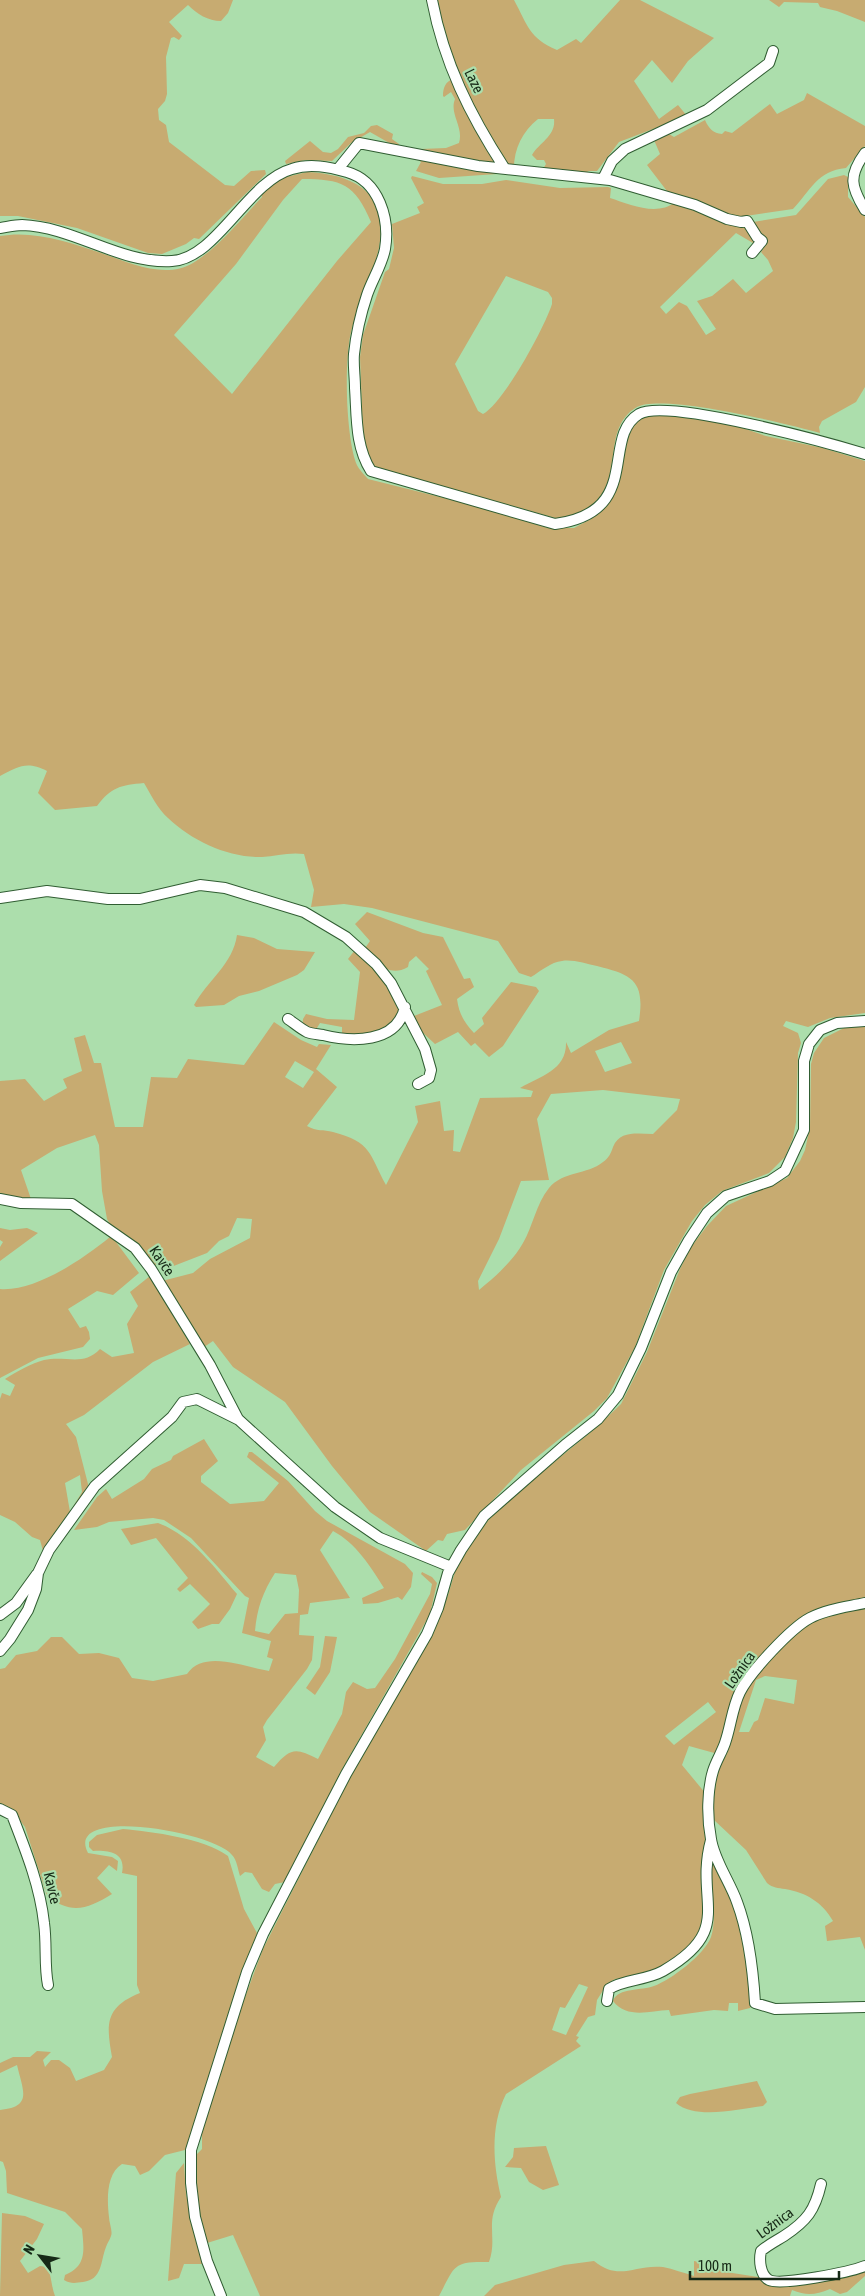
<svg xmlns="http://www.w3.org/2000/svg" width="865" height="2296" font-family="'Asap Condensed',sans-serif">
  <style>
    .green { fill: #c7ab71; fill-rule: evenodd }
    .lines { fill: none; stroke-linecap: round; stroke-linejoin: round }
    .minor-casing { stroke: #305d32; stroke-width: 12 }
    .minor { stroke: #fff; stroke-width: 10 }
    .labels { text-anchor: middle; stroke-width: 4.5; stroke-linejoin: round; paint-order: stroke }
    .street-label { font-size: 15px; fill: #162916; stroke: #acdeac }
  </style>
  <rect width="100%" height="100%" fill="#acdeac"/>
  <!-- green -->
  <path class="green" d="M 0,0 L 233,0 L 228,13 L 221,21 C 208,21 197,14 188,5 L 169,22 L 182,36 L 179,40 L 174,37 L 171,38 L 166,57 L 167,94 L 165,101 L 158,109 L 159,120 L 166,125 L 169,142 L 225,185 L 234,186 L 251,171 L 265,170 L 266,174 L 199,239 L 194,238 L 186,244 L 162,254 L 148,253 L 77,228 L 18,216 L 0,216 Z
    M 438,0 L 514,0 C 528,26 529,38 557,50 L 576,39 L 581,43 L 620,0 L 640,0 L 714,38 L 688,61 L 672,83 L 652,60 L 634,81 L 659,119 L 678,105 L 687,116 L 619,142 L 597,171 L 589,171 L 576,177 L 543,169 L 546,164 L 544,160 L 537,160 L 532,155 C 540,142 556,136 554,119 L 538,119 C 522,132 513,150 514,172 L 512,171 C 477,121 444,61 438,0 Z
    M 769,0 L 865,0 L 865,22 L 837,11 L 820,7 L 818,3 L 784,2 L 779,7 Z
    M 453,79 L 501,170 L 497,174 L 439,178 L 416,171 L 421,162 L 414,157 L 421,149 L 446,148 L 459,143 C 464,127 449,114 455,99 L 451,92 L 444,97 L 443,96 C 443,88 445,82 453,79 Z
    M 807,93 L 865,126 L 865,146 L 846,168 C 817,171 811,190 793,209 L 739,217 L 723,215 L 670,195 L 647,165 L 660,154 L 654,140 L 669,134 L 674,137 L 705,120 C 709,129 713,133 722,134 L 725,131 L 732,133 L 770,104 L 777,114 L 804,100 Z
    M 377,125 L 393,134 L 392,139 L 399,144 L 398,148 L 370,132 L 351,143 L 332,161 L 306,160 L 286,164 L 285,161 L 310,141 L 323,152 L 331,153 L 338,149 L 348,137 L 364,133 L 371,126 Z
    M 307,172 C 364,175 393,200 376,260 C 369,284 357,307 351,332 C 344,362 346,430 355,460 C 357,468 363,473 368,479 L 468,504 L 548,528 L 574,528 L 591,519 L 604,507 L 621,476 L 627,434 L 639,418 L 655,413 L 734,425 L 766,436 L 823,448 L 865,461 L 865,1013 L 830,1018 L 808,1027 L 786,1021 L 783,1026 L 798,1033 L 801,1043 L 798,1053 L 796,1122 L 793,1138 L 785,1157 L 769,1173 L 722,1191 L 705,1205 L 692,1221 L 664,1270 L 635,1347 L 607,1398 L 594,1411 L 521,1470 L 465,1530 L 447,1534 L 443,1541 L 438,1540 L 426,1551 L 370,1512 L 332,1466 L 285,1402 L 233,1367 L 213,1341 L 204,1347 L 162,1281 L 193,1273 L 210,1259 L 250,1238 L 252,1219 L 237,1218 L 229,1236 L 219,1241 L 207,1253 L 171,1267 L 149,1264 L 118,1229 L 111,1226 L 107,1219 L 102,1191 L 99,1145 L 95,1135 L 57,1148 L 21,1170 L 31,1199 L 0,1195 L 0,1081 L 25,1079 L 44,1101 L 67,1088 L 63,1079 L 82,1071 L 74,1038 L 85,1035 L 94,1063 L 101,1063 L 115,1127 L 143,1127 L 151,1077 L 177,1078 L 188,1059 L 244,1065 L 274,1022 L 301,1040 L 317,1047 L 319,1044 L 331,1045 L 316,1069 L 337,1087 L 307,1126 C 317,1132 323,1129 333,1132 C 372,1142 369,1154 386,1185 L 418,1122 L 415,1106 L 440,1101 L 444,1131 L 454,1130 L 453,1151 L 460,1152 L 480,1098 L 531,1097 L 533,1091 L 520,1088 C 541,1076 567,1070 566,1042 L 571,1053 L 609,1030 L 639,1021 C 645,981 633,975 597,966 C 587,964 572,959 562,961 C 551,962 541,971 531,977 L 519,973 L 498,941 L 372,908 L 344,904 L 311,907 L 314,890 L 304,854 C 289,852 276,856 262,857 C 229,858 192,841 168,818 C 158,809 151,795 144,783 C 121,785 111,787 97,806 L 55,810 L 38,793 L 47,771 C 27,761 19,766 0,776 L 0,236 C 33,230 70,242 101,253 C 129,262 164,280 193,263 C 219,247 241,219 262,197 L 261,191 L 282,178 ZM 302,179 C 342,179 355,184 371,222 L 337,261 L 232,394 L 174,335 L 236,264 L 283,200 ZM 621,1042 L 632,1063 L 605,1072 L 595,1051 ZM 295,1061 L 314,1072 L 303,1088 L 285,1077 ZM 603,1090 L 680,1099 L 677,1110 L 653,1134 C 638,1134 620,1130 613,1147 C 611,1153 609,1158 603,1162 C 587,1175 563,1171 549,1188 C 536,1204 533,1226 523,1243 C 512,1262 496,1276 479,1290 L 478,1281 L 499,1239 L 521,1181 L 549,1180 L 537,1119 L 551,1094 Z
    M 844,175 L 848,177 L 848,197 L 865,217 L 865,387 L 856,402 L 822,421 L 819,427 L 820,433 C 789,424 662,393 637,407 C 592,433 640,502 559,519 L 374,467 L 366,455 L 363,436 L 360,357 L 363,335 L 385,272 L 389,269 L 394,248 L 392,224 L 420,213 L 417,207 L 424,203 L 411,178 L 412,176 L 443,184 L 482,184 L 506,180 L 560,188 L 608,187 L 611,188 L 610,198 C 629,204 657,217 675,202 L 741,222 L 754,239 L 753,243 L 736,233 L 660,307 L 666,314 L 679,302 L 687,306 L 706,335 L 716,329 L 697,301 L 712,296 L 733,279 L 746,293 L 773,271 L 768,260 L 761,252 L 763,249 L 762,238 L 753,222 L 796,215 L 828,179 ZM 506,276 L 548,292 L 552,298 L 552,304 C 544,329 504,402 483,414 L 478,411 L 455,364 Z
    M 367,912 L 423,933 L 443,937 L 464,979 L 470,978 L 474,987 L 457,999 C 459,1014 464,1022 474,1033 L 484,1024 L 482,1018 L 511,982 L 536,987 L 539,991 L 503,1046 L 489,1057 L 475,1043 L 471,1046 L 458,1032 L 435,1044 L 421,1031 L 414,1016 L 442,1005 L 426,971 L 429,969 L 416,956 L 409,962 L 408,967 C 389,978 377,963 363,951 L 370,941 L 355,924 Z
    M 237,935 L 254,938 L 277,949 L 315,952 L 304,970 L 297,975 L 259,991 L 239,996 L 224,1005 L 196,1007 L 194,1005 C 208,980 233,964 237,935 Z
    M 355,950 L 384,977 L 405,1011 L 394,1031 L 342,1037 L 342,1027 L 320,1023 L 312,1036 L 302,1030 L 303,1019 L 306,1014 L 327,1019 L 354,1020 L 360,972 L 348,959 Z
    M 848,1026 L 865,1027 L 865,1600 C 849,1604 832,1606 816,1611 C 763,1630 739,1706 718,1754 L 689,1746 L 682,1765 L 706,1794 L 708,1826 L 705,1918 L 699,1939 L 666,1965 L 642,1976 L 615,1979 L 607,1984 L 597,2000 L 595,2015 L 588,2017 L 576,2036 L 579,2037 L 576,2041 L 581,2046 L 506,2094 C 490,2126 493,2164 501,2197 C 484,2222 498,2237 489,2262 C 452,2261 455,2266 439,2296 L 260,2296 L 233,2235 L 207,2243 C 197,2214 195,2184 197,2154 L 202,2149 L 202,2132 L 238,2016 L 263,1949 L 349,1779 L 431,1637 L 448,1595 L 458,1562 L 489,1519 L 526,1485 L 597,1427 L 621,1404 L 647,1352 L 680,1269 L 691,1247 L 707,1226 L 726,1206 L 787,1178 L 800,1161 L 805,1150 L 810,1127 L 811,1064 L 814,1053 L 824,1038 ZM 708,1702 L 716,1712 L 674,1745 L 665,1736 ZM 579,1984 L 588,1987 L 566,2035 L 552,2030 L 560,2007 L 565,2008 Z
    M 0,1228 L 10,1230 L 27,1228 L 38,1233 L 0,1261 L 0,1247 L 3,1242 L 0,1240 Z
    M 110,1237 L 116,1242 L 139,1273 L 113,1295 L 97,1291 L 68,1309 L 80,1328 L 86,1326 L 89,1332 L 90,1339 L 83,1347 L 38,1358 L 0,1378 L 0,1289 C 35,1292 83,1259 110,1237 Z
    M 150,1276 L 190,1344 L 153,1362 L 84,1415 L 66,1424 L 76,1437 L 89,1488 L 43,1551 L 40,1540 L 32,1537 L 15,1522 L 0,1515 L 0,1399 L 2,1393 L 10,1396 L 15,1385 L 5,1379 C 16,1372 32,1363 44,1360 C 66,1355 83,1367 100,1349 L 112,1357 L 134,1353 L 127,1324 L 138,1306 L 130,1292 ZM 80,1475 L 82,1492 L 70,1512 L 65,1483 Z
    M 204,1439 L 218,1461 L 201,1476 L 201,1482 L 230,1504 L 264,1501 L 279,1483 L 247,1457 L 249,1452 L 252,1452 L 288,1481 L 315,1511 L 327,1521 L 405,1564 L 413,1573 L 411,1587 L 402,1600 L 398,1597 L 378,1603 L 363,1604 L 362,1598 L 384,1588 C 371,1567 356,1543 333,1531 L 320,1550 L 350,1598 L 310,1603 L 308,1614 L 300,1615 L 299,1635 L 314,1636 L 312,1660 L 307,1669 L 267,1720 L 263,1727 L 266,1740 L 256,1757 L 274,1767 C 291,1747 296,1748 318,1759 L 342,1714 L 346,1692 L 353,1682 L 367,1689 L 375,1688 L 395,1659 L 430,1594 L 432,1584 L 421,1574 L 422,1572 L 432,1577 L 437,1583 L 430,1614 L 340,1773 L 321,1816 L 285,1882 L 275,1884 L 269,1892 L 262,1889 L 252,1873 L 245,1872 L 240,1876 C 238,1870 237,1860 232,1855 C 215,1832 63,1805 88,1853 L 112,1857 L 118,1861 L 117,1871 L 109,1865 L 97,1878 L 112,1894 C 88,1909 71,1915 47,1896 L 25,1827 L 15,1814 L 0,1806 L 0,1669 L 5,1668 L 16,1655 L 37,1651 L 51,1637 L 62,1637 L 79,1654 L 99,1653 L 119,1658 L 132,1678 L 153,1681 L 187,1674 C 204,1649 244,1667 269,1671 L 273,1659 L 267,1657 L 271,1641 L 242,1633 L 249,1598 L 245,1596 L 191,1538 L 164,1520 L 153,1518 L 109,1522 L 97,1527 L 74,1530 L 97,1497 L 106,1489 L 112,1499 L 144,1479 L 152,1469 L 171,1460 L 173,1456 ZM 275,1573 L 296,1575 L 299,1590 L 298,1613 L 285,1614 L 269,1634 L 255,1631 C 257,1608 263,1592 275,1573 Z
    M 158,1523 C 191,1535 215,1568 237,1594 L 230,1609 L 219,1624 L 212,1624 L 198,1629 L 192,1622 L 210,1604 L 190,1584 L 180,1592 L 177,1589 L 188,1578 L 156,1538 L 131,1545 L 121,1529 Z
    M 865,1607 L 865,1950 L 860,1937 L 827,1941 L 825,1926 L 833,1921 C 822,1902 807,1893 785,1889 C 778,1888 773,1888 767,1883 L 746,1850 L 714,1820 L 712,1813 L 717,1774 L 741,1697 L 758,1672 L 801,1627 L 822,1616 ZM 765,1676 L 797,1680 L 794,1704 L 765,1698 L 758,1720 L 754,1722 L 749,1732 L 739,1732 L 756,1680 Z
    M 325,1636 L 337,1637 L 330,1672 L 315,1695 L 306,1688 L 320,1667 Z
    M 123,1829 C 153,1832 203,1838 228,1856 L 244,1909 L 258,1935 L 242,1972 L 201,2101 L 189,2149 L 165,2155 L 149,2171 L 140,2175 L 135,2166 L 122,2164 C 106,2174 107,2200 109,2217 C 109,2223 113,2231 111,2236 C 110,2240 107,2243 106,2247 C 100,2262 103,2279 83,2282 C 75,2283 71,2284 64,2280 L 65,2275 C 87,2266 84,2250 82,2229 L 65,2212 L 7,2193 L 6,2171 L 3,2162 L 0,2161 L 0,2110 C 33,2107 23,2091 17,2065 L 0,2073 L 0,2063 L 13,2057 L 30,2057 L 37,2051 L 51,2052 L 43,2060 L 45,2067 L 51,2060 L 59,2060 L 70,2068 L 76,2081 L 104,2070 L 112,2057 C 106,2024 105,2007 140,1993 L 137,1985 L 137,1876 L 122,1873 C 126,1853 110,1850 93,1851 L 89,1847 L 89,1842 L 97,1835 Z
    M 713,1850 L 743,1933 L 753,2002 L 750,2008 L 738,2011 L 738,2003 L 729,2003 L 728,2011 L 714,2010 L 671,2016 L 669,2010 C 649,2011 627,2019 613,2001 C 618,1987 642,1991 654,1986 C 671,1980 705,1954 711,1937 C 718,1915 709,1894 709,1872 C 709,1865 712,1857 713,1850 Z
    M 757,2081 L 767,2102 L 763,2106 C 738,2109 696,2120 676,2103 L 680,2097 L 690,2094 Z
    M 546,2146 L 559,2185 L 543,2190 L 529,2182 L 521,2168 L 505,2167 L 513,2157 L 514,2148 Z
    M 184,2163 L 186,2194 L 203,2264 L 184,2264 L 179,2278 L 168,2281 L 176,2173 Z
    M 2,2213 L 25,2216 L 44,2224 L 37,2239 L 20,2261 L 28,2273 L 40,2266 L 47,2267 C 52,2276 51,2286 55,2296 L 0,2296 Z
    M 594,2261 C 620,2282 634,2264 663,2267 C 673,2269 684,2273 694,2276 L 694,2261 L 713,2265 L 726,2272 L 758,2277 L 774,2285 L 865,2271 L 865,2276 L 847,2292 L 840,2294 L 830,2289 C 815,2295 807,2296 792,2290 L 790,2296 L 484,2296 L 495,2285 L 564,2265 Z"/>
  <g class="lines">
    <defs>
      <path id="minor" d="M 432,0 C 444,63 470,115 505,169
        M 865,153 C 848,176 851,187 865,210
        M 338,169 L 359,143 L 478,166 L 610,180 L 695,205 L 727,219 L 741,222 L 747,221 L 757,237 L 762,241 L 752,253
        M 603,179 L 612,161 L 625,149 L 707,110 L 769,63 L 773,51
        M 0,228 C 7,227 15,225 22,225 C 75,227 119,264 172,261 C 216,259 248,181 292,169 C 310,163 329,167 347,172 C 379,181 390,219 385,249 C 382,265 372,280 367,295 C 361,313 356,335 354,354 C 353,364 355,377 355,388 C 357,416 355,446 371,471 L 555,524 C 644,512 600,438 639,414 C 667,398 829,443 865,454
        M 0,898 L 47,891 L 108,899 L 140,899 L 200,885 L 225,888 L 304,912 L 346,937 L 376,964 L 391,983 L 425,1049 L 431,1070 L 429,1078 L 418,1084
        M 288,1019 C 294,1023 301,1029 307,1032 C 312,1034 318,1034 323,1035 C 351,1042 397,1044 405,1007
        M 0,1199 L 21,1203 L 72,1204 L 135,1248 L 151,1269 L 210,1365 L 238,1419
        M 865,1603 C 847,1607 827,1609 810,1618 C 791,1628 750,1672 740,1692 C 732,1708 731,1726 725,1743 C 722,1752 716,1761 713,1771 C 707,1791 707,1818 711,1839 C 714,1860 730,1882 737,1902 C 749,1934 753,1969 755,2003 L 775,2009 L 865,2007
        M 0,1615 L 16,1603 L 37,1574
        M 0,1651 L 10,1639 L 28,1610 L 36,1589 L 38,1573 L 49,1550 L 95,1486 L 172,1417 L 183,1402 L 197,1399 L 239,1420 L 335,1507 L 380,1538 L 451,1567
        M 0,1809 L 12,1815 C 26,1851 40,1886 44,1923 C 47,1944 44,1965 48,1985
        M 607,2001 L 609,1989 C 624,1979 645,1981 663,1971 C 736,1929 694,1902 711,1840
        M 821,2184 C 815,2210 807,2221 784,2236 C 776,2241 768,2245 761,2251 C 759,2260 760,2275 769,2280 C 781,2286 850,2272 865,2266
        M 221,2296 L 207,2261 L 195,2217 L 191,2183 L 191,2150 L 247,1972 L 263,1934 L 346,1774 L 427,1634 L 438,1608 L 448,1573 L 461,1550 L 484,1516 L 565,1445 L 598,1419 L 618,1395 L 641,1348 L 671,1272 L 689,1240 L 707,1213 L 726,1196 L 770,1181 L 785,1171 L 804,1130 L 804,1061 L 809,1044 L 820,1030 L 837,1023 L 865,1021"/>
    </defs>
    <!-- minor casing -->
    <use href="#minor" class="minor-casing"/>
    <!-- minor -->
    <use href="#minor" class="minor"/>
  </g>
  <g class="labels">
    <!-- street labels -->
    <g class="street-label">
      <text transform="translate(474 81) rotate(64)" y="5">Laze</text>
      <text transform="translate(162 1261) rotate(56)" y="5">Kavče</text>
      <text transform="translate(740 1670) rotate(-55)" y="5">Ložnica</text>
      <text transform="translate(52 1888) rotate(77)" y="5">Kavče</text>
      <text transform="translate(775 2223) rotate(-36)" y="5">Ložnica</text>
    </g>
  </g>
  <!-- north arrow -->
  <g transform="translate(40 2256) rotate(301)" stroke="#acdeac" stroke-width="4" paint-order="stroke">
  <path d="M0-4L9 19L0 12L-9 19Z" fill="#162916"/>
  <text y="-8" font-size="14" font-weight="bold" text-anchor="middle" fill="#162916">N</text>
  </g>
  <!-- scale -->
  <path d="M690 2271v8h149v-8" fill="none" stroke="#162916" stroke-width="2.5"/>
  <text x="698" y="2271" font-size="15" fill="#162916" stroke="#acdeac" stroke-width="4" paint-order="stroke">100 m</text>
</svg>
